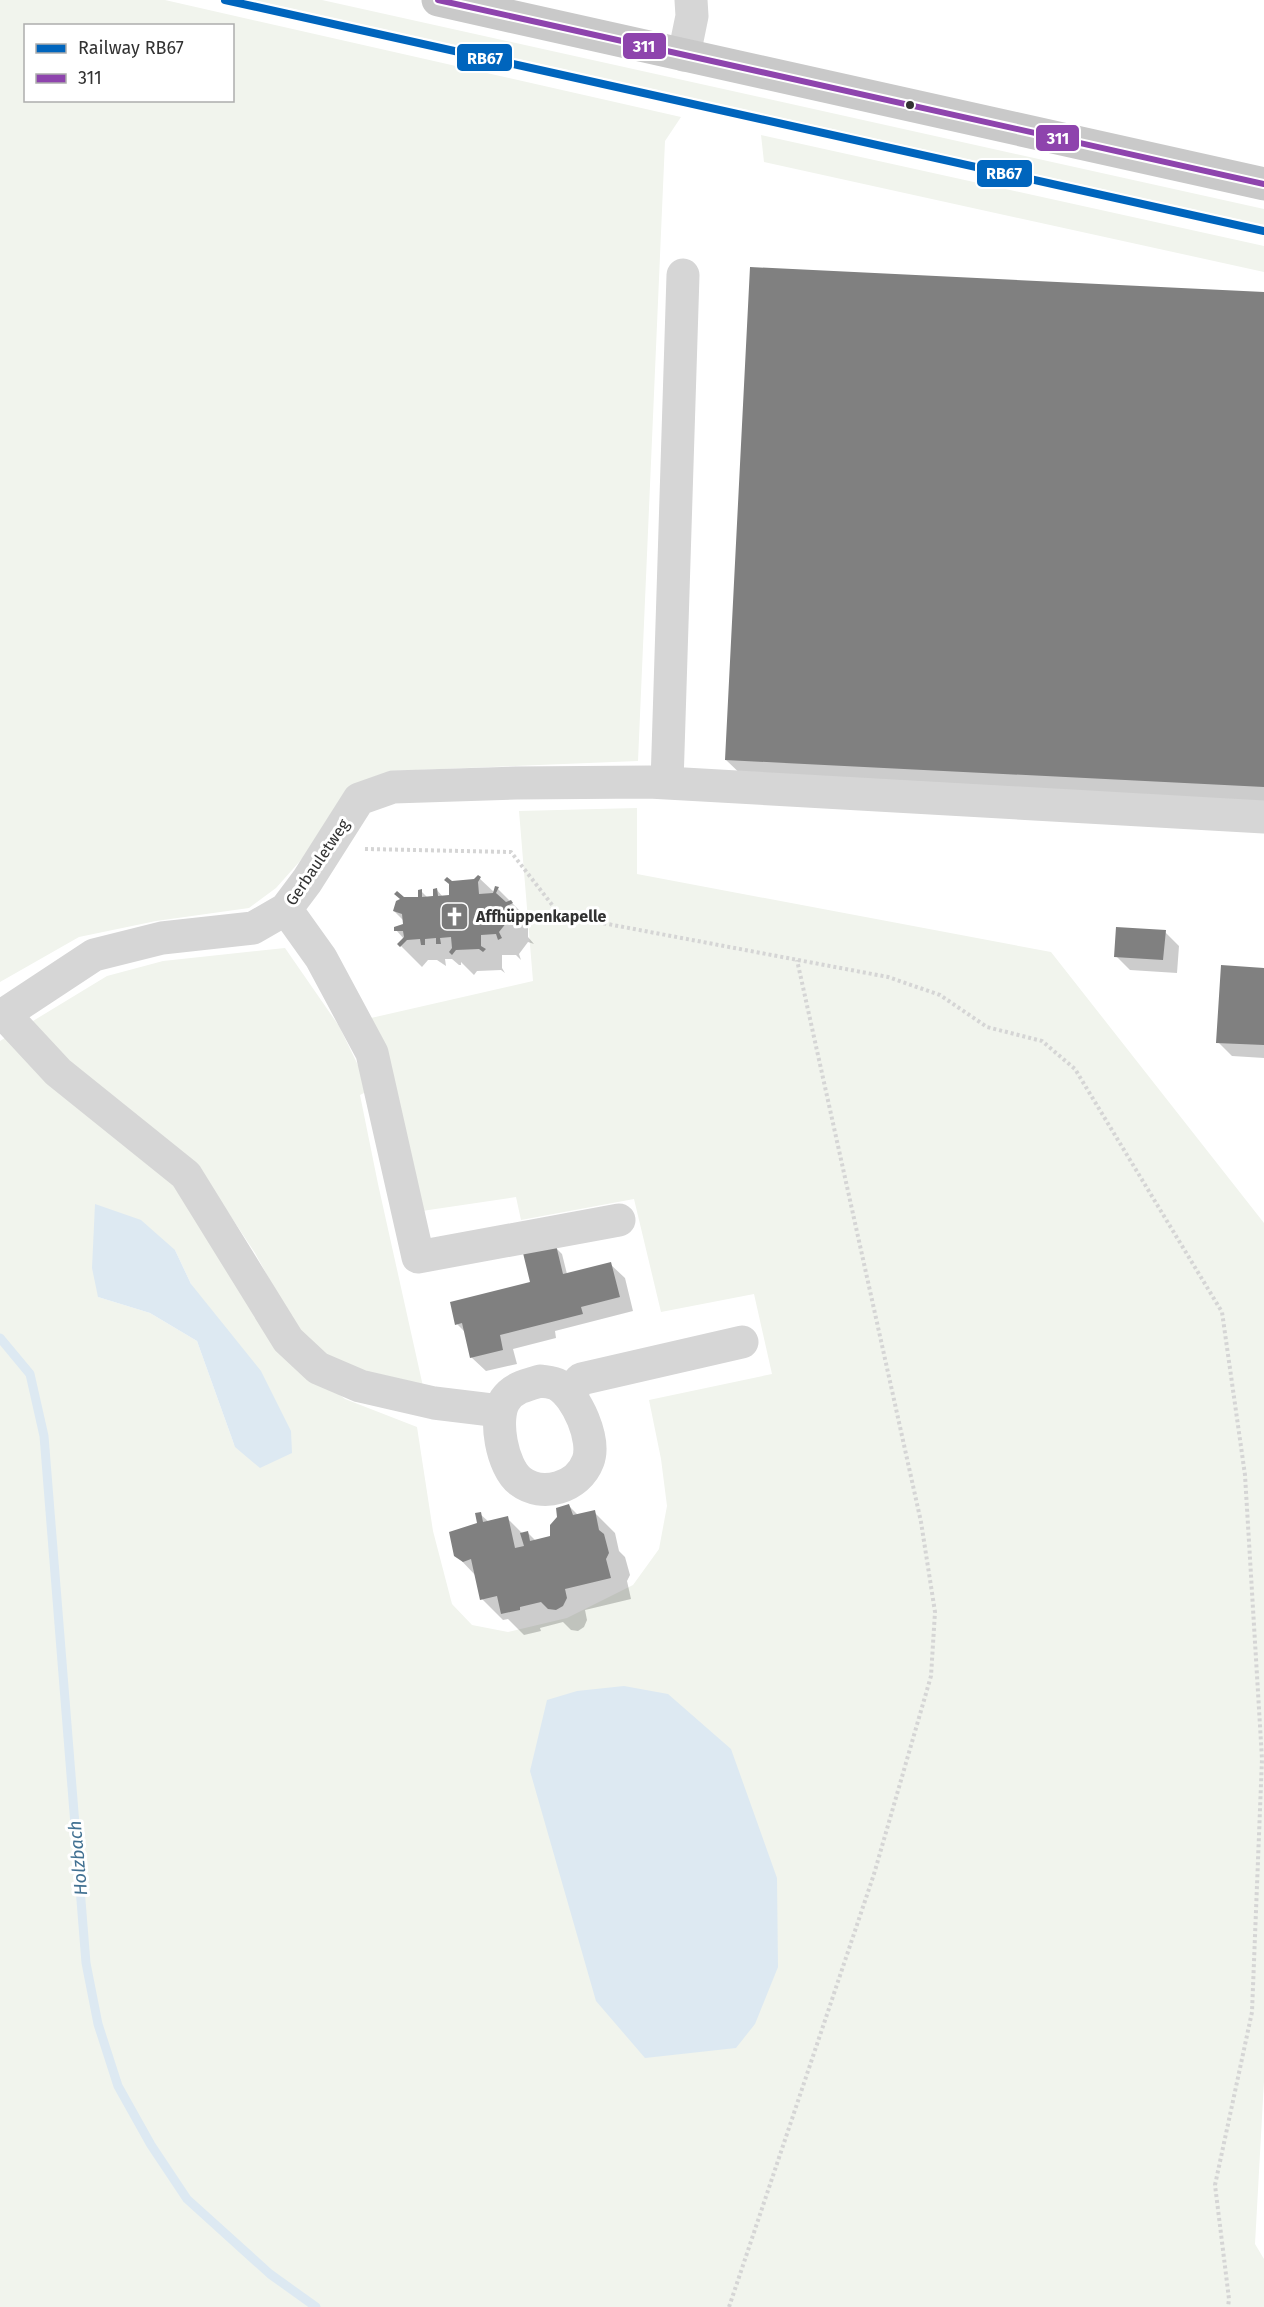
<svg xmlns="http://www.w3.org/2000/svg" width="1264" height="2307" font-family="'Fira Sans',sans-serif">
  <style>
    .green { fill: #f1f4ed; fill-rule: evenodd }
    .water { fill: #dde9f2 }
    .shadow { fill: #0003 }
    .lines { fill: none; stroke-linecap: round; stroke-linejoin: round }
    .stream { stroke: #dde9f2; stroke-width: 9 }
    .building { fill: #808080 }
    .path { stroke: #d5d5d5; stroke-width: 4; stroke-dasharray: 3 3; stroke-linecap: butt }
    .minor { stroke: #d6d6d6; stroke-width: 33 }
    .major { stroke: #c9c9c9; stroke-width: 33 }
    .bus-1-casing { stroke: #fff; stroke-width: 10 }
    .bus-1 { stroke: #8e44ad; stroke-width: 6 }
    .rail-1-casing { stroke: #fff; stroke-width: 12 }
    .rail-1 { stroke: #0065bd; stroke-width: 8 }
    .bus-dot { fill: #323232; stroke: #fff; stroke-width: 2 }
    .labels { text-anchor: middle; stroke-width: 6; stroke-linejoin: round; paint-order: stroke }
    .street-label { font-size: 16px; fill: #323232; stroke: #fff }
    .poi-label { font-size: 16px; font-weight: bold; fill: #323232; stroke: #fff; text-anchor: start }
    .water-label { font-size: 18px; font-style: italic; fill: #427192; stroke: #fff }
    .line-badge { stroke: #fff; stroke-width: 2 }
    .badge-label { font-size: 16px; text-anchor: middle; font-weight: bold; fill: #fff }
  </style>
  <rect width="100%" height="100%" fill="#fff"/>
  <!-- green -->
  <path class="green" d="M 0,0 L 165,0 L 681,117 L 665,141 L 638,761 L 389,771 L 309,851 L 276,888 L 249,908 L 156,921 L 79,937 L 0,982 ZM 26,26 L 232,26 L 232,100 L 26,100 Z
    M 254,0 L 322,0 L 1264,209 L 1264,225 Z
    M 761,135 L 1264,246 L 1264,272 L 764,162 Z
    M 637,808 L 637,874 L 1051,952 L 1264,1223 L 1264,2081 L 1255,2244 L 1264,2259 L 1264,2307 L 0,2307 L 0,1041 L 107,976 L 163,961 L 285,948 L 339,1026 L 370,1090 L 360,1095 L 378,1184 L 424,1391 L 327,1361 L 296,1328 L 255,1253 L 220,1200 L 178,1186 L 282,1350 L 345,1399 L 417,1427 L 433,1531 L 452,1604 L 472,1625 L 508,1632 L 567,1618 L 633,1585 L 659,1549 L 667,1506 L 661,1459 L 649,1400 L 772,1374 L 754,1294 L 661,1312 L 634,1199 L 521,1220 L 516,1197 L 422,1211 L 371,1018 L 533,981 L 519,811 ZM 175,1250 L 191,1284 L 235,1447 L 197,1341 L 150,1313 L 98,1297 Z"/>
  <!-- water -->
  <path class="water" d="M 95,1204 L 141,1220 L 175,1250 L 191,1284 L 261,1371 L 291,1431 L 292,1453 L 260,1468 L 235,1447 L 197,1341 L 150,1313 L 98,1297 L 92,1268 Z
    M 624,1686 L 668,1694 L 731,1749 L 777,1878 L 778,1967 L 755,2024 L 736,2048 L 645,2058 L 596,2001 L 530,1771 L 547,1700 L 577,1691 Z"/>
  <!-- shadow -->
  <path class="shadow" d="M 1264,294 L 1264,807 L 748,781 L 726,760 Z
    M 478,877 L 495,893 L 498,889 L 532,923 L 528,927 L 528,937 L 534,944 L 528,942 L 519,954 L 521,960 L 516,955 L 502,955 L 502,968 L 505,973 L 501,970 L 477,971 L 474,975 L 461,962 L 461,965 L 459,965 L 452,959 L 445,959 L 446,966 L 437,960 L 428,960 L 422,967 L 399,944 L 404,939 L 396,930 L 405,925 L 404,921 L 394,911 L 403,899 L 419,898 L 421,891 L 428,898 L 435,897 L 437,890 L 443,897 L 450,896 L 451,882 L 475,881 Z
    M 1165,932 L 1179,946 L 1177,973 L 1130,970 L 1116,956 Z
    M 1264,970 L 1264,1058 L 1232,1056 L 1218,1042 Z
    M 555,1247 L 562,1254 L 567,1274 L 610,1264 L 625,1278 L 633,1311 L 555,1331 L 556,1338 L 513,1349 L 517,1364 L 486,1371 L 471,1357 L 466,1333 L 457,1324 L 533,1283 Z
    M 569,1506 L 578,1515 L 594,1512 L 615,1533 L 619,1551 L 625,1557 L 630,1575 L 627,1581 L 631,1599 L 585,1610 L 587,1620 L 584,1627 L 578,1631 L 571,1630 L 563,1622 L 540,1628 L 541,1631 L 524,1635 L 508,1619 L 503,1620 L 482,1599 L 476,1576 L 456,1555 L 479,1524 L 480,1514 L 489,1522 L 507,1518 L 523,1534 L 528,1533 L 536,1541 L 552,1538 Z"/>
  <g class="lines">
    <!-- stream -->
    <path class="stream" d="M 0,1338 L 30,1374 L 44,1436 L 86,1963 L 98,2024 L 118,2086 L 151,2145 L 187,2199 L 270,2274 L 316,2307"/>
  </g>
  <!-- building -->
  <path class="building" d="M 750,267 L 1264,292 L 1264,787 L 725,760 Z
    M 478,875 L 481,877 L 478,882 L 479,894 L 493,893 L 495,886 L 499,887 L 496,893 L 506,902 L 511,900 L 513,903 L 507,906 L 508,919 L 514,921 L 513,924 L 507,922 L 499,932 L 502,938 L 498,940 L 496,934 L 481,935 L 481,946 L 486,949 L 483,952 L 479,949 L 456,950 L 452,955 L 449,952 L 452,948 L 451,937 L 440,938 L 441,944 L 436,944 L 436,938 L 425,939 L 425,945 L 421,945 L 420,939 L 407,940 L 400,947 L 397,944 L 404,937 L 403,931 L 394,931 L 394,927 L 403,924 L 402,914 L 393,911 L 396,901 L 400,899 L 394,894 L 397,891 L 404,897 L 418,897 L 418,890 L 422,889 L 422,897 L 433,896 L 433,889 L 437,888 L 438,896 L 449,895 L 449,884 L 444,880 L 447,877 L 452,881 L 474,879 Z
    M 1116,927 L 1166,930 L 1163,960 L 1114,957 Z
    M 1221,965 L 1264,968 L 1264,1045 L 1216,1043 Z
    M 556,1245 L 563,1274 L 611,1262 L 620,1297 L 581,1307 L 583,1314 L 500,1335 L 503,1350 L 470,1358 L 462,1323 L 455,1325 L 450,1302 L 530,1282 L 523,1253 Z
    M 569,1504 L 573,1515 L 595,1510 L 599,1530 L 604,1534 L 609,1553 L 606,1559 L 611,1578 L 565,1589 L 567,1598 L 563,1606 L 556,1610 L 548,1609 L 541,1602 L 520,1607 L 520,1610 L 501,1614 L 497,1596 L 480,1600 L 471,1559 L 463,1562 L 454,1556 L 449,1532 L 477,1523 L 475,1513 L 481,1512 L 483,1522 L 508,1516 L 515,1548 L 524,1546 L 520,1533 L 528,1531 L 530,1541 L 550,1536 L 550,1525 L 557,1517 L 556,1508 Z"/>
  <g class="lines">
    <!-- path -->
    <path class="path" d="M 365,849 L 511,852 L 560,915 L 888,977 L 940,995 L 987,1027 L 1042,1041 L 1075,1069 L 1222,1312 L 1245,1475 L 1262,1759 L 1252,2012 L 1215,2185 L 1229,2299 L 1228,2307
      M 729,2307 L 874,1874 L 931,1676 L 935,1612 L 921,1522 L 797,960"/>
    <!-- minor -->
    <path class="minor" d="M 684,55 L 692,16 L 691,0
      M 667,783 L 683,275
      M 286,909 L 321,958 L 372,1053 L 418,1257 L 619,1220
      M 5,1015 L 58,1072 L 186,1175 L 288,1340 L 318,1368 L 360,1386 L 434,1403 L 500,1411
      M 0,1017 L 94,955 L 162,938 L 253,928 L 286,909 L 307,881 L 359,799 L 393,787 L 516,783 L 649,782 L 1264,817
      M 540,1381 C 545,1382 553,1382 558,1385 C 577,1396 596,1440 588,1461 C 578,1488 542,1498 520,1481 C 502,1467 493,1418 505,1400 C 513,1388 526,1385 540,1381 Z
      M 568,1394 L 581,1379 L 742,1342"/>
    <!-- major -->
    <path class="major" d="M 438,0 L 1264,184"/>
    <defs>
      <path id="bus-1" d="M 438,0 L 1264,184"/>
    </defs>
    <!-- bus-1 casing -->
    <use href="#bus-1" class="bus-1-casing"/>
    <!-- bus-1 -->
    <use href="#bus-1" class="bus-1"/>
    <defs>
      <path id="rail-1" d="M 225,0 L 1264,231"/>
    </defs>
    <!-- rail-1 casing -->
    <use href="#rail-1" class="rail-1-casing"/>
    <!-- rail-1 -->
    <use href="#rail-1" class="rail-1"/>
  </g>
  <!-- icons -->
  <defs>
    <symbol id="church-square" viewBox="-11 -11 22 22"><rect x="-9" y="-9" width="18" height="18" rx="4" fill="#7a7a7a" stroke="#fff"/><path d="M-1.2-6h2.4v3.5h3.3v2.4h-3.3V6h-2.4V-.1h-3.3v-2.4h3.3Z" fill="#fff"/></symbol>
  </defs>
  <g fill-rule="evenodd">
    <use href="#church-square" x="438" y="900" width="33" height="33"/>
  </g>
  <!-- markers -->
  <circle class="bus-dot" cx="910" cy="105" r="5"/>
  <g class="labels">
    <!-- street labels -->
    <g class="street-label">
      <text transform="translate(317 862) rotate(-56)" y="6">Gerbauletweg</text>
    </g>
    <!-- poi labels -->
    <g class="poi-label">
      <text x="476" y="922">Affhüppenkapelle</text>
    </g>
    <!-- water labels -->
    <g class="water-label">
      <text transform="translate(78 1858) rotate(-95)" y="6">Holzbach</text>
    </g>
  </g>
  <g class="line-badge">
    <rect x="622" y="32" width="45" height="28" rx="6" fill="#8e44ad"/>
    <rect x="456" y="43" width="57" height="29" rx="6" fill="#0065bd"/>
    <rect x="1035" y="124" width="45" height="28" rx="6" fill="#8e44ad"/>
    <rect x="976" y="159" width="57" height="29" rx="6" fill="#0065bd"/>
  </g>
  <g class="badge-label">
    <text x="644" y="52">311</text>
    <text x="485" y="64">RB67</text>
    <text x="1058" y="144">311</text>
    <text x="1004" y="179">RB67</text>
  </g>
  <!-- legend -->
  <rect x="24" y="24" width="210" height="78" fill="#ffffff" stroke="#adadad" stroke-width="1.5"/>
  <rect x="36" y="44" width="30" height="9" fill="#0065bd" stroke="#adadad" stroke-width="1.5"/>
  <text x="78" y="54" font-size="18" fill="#323232">Railway RB67</text>
  <rect x="36" y="74" width="30" height="9" fill="#8e44ad" stroke="#adadad" stroke-width="1.5"/>
  <text x="78" y="84" font-size="18" fill="#323232">311</text>
</svg>
